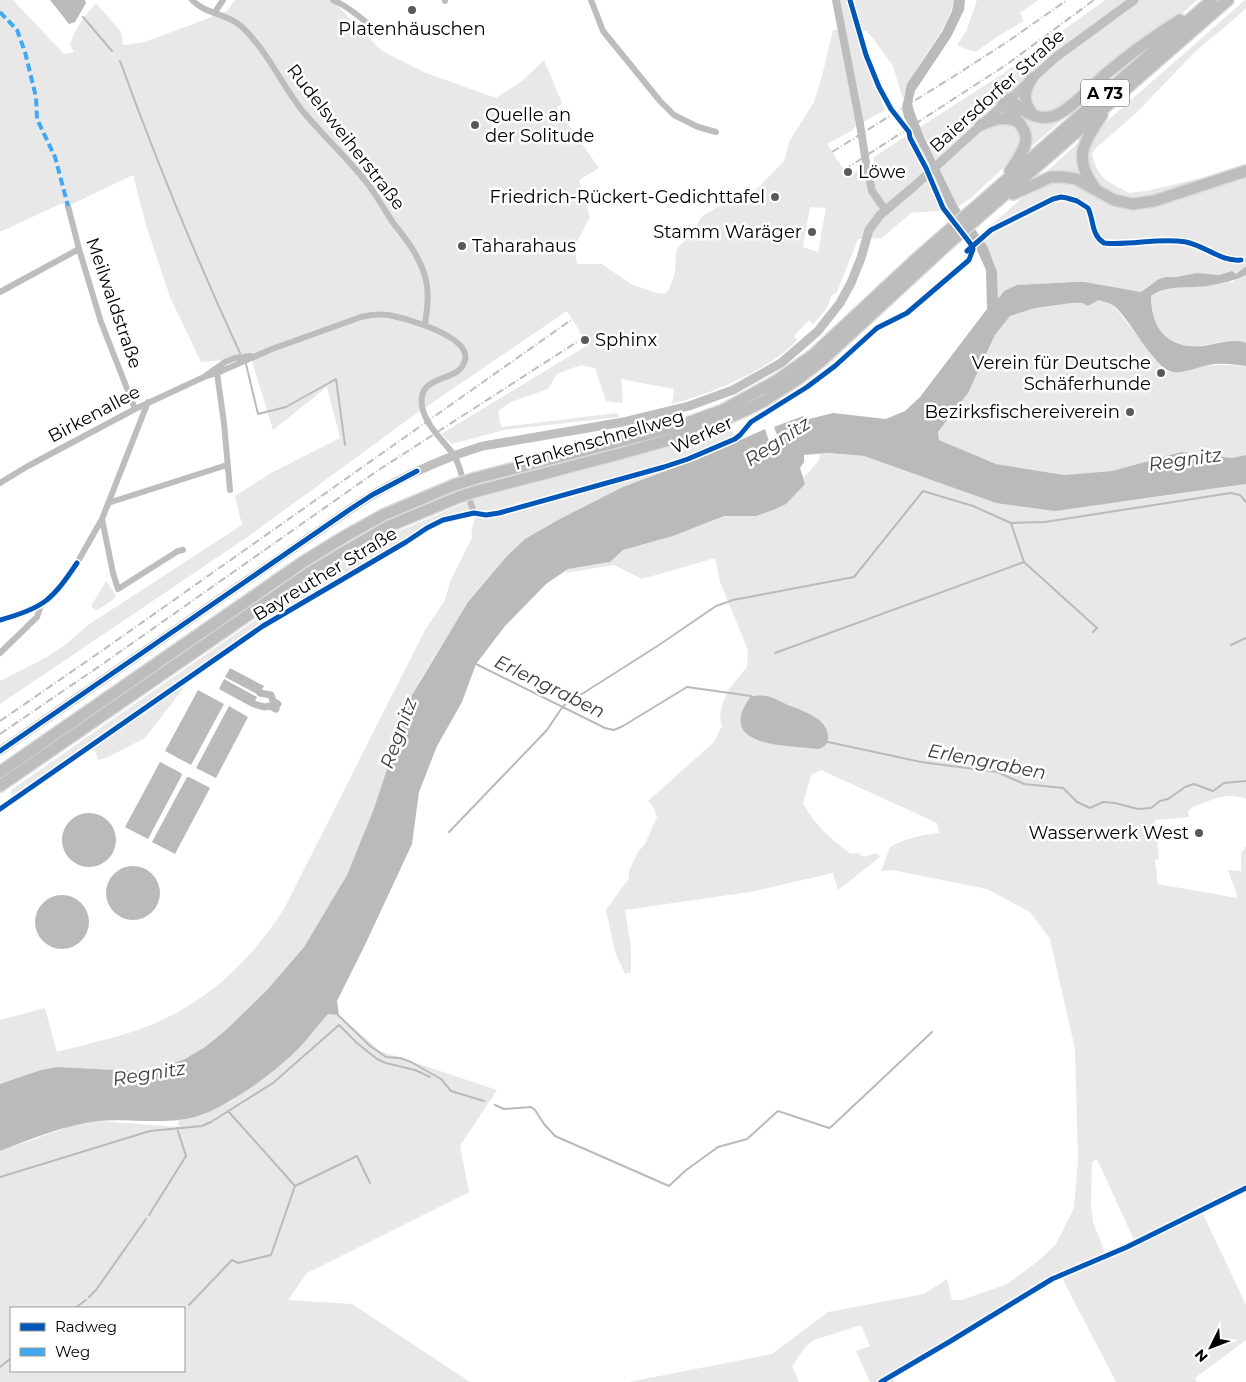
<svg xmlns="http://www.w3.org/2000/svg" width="1246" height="1382" font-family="Montserrat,sans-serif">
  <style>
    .green { fill: #e8e8e8; fill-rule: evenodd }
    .water { fill: #bababa }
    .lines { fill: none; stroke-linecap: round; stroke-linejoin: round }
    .stream { stroke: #bababa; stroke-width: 2 }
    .canal { stroke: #bababa; stroke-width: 7 }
    .motorway-casing { stroke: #dbdbdb; stroke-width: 14 }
    .minor { stroke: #bdbdbd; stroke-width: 6 }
    .tertiary { stroke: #bdbdbd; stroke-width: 8 }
    .secondary { stroke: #bfbfbf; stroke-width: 9 }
    .motorway { stroke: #bdbdbd; stroke-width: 11 }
    .rail { stroke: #bdbdbd; stroke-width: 2; stroke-dasharray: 8 2.5 1 2.5; stroke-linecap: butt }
    .motorway-bridge-casing { stroke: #dbdbdb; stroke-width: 14; stroke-linecap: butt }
    .tertiary-bridge { stroke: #bdbdbd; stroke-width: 8 }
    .motorway-bridge { stroke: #bdbdbd; stroke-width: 11 }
    .quiet { stroke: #3fa9f5; stroke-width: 4; stroke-dasharray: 8 4; stroke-linecap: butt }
    .cycleway-casing { stroke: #fff; stroke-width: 8 }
    .cycleway { stroke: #0057b8; stroke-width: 5 }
    .poi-dot { fill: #595959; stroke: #fff; stroke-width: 2 }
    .labels { text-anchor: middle; stroke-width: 5; stroke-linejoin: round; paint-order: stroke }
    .shield { fill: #fff; stroke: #4c4c4c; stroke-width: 1 }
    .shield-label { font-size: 16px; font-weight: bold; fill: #000 }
    .poi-label { font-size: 18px; fill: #000; stroke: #fff; text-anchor: end }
    .street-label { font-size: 18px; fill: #000; stroke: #fff }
    .water-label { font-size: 19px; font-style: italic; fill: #3d3d3d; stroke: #fff }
  </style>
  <rect width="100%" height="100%" fill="#fff"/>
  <!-- green -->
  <path class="green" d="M 0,0 L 13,0 L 64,54 L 74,52 L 70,45 C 75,28 84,17 96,3 L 121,32 L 123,45 L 145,42 L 214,16 L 227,11 L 235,0 L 332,0 L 382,51 L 426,73 L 496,98 L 522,81 L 544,60 L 562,103 L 557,108 L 599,168 L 579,180 L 590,217 L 575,246 L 577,264 L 602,264 L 631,284 L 656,293 L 663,294 L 668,291 L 675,273 L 676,252 L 678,247 L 690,236 L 702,216 L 733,199 L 753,193 L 784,161 L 790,140 L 814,102 L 823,72 L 833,30 L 845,30 L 840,0 L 954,0 C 946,37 914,62 903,99 L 893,66 L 872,37 L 866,31 L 858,31 L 885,110 L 853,128 L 853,130 L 827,144 L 848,176 L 859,170 L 862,178 L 874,171 L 874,157 L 912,132 L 929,163 L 949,210 L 911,213 L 882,238 L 858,239 L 837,292 L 831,296 C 830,307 820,316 813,324 L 809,320 L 794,336 L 797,340 C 770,370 711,394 672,404 L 674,389 L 621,379 L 623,403 L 606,401 L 595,368 L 581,365 L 557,374 L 548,389 L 511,402 L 498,411 L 501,427 L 617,413 L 619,417 L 504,430 L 452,444 L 441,434 L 588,345 L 567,311 L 417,413 L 249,536 L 0,704 L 0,681 L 47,657 L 65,645 L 88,625 L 242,525 L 235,496 L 271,473 L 340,438 L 327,387 L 273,430 L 251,358 L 201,362 L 170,297 L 146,225 L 133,175 L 72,204 L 60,204 L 0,232 ZM 810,207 L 826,208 L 818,252 L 803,247 Z
    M 977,0 L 1038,0 L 1020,13 L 1024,21 L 998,36 L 976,52 L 965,49 L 957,45 L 966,32 Z
    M 1105,0 L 1197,0 L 1128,63 L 1032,146 L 1027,146 L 971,198 L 958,207 L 920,127 L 1001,75 Z
    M 1245,0 L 1246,0 L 1246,8 L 1241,13 L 1196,51 L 1135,114 L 1095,149 L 1092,154 L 1096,167 L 1101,175 L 1107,181 L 1129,193 L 1146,191 L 1206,177 L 1246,164 L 1246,266 L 1236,274 L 1231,271 L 1219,275 L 1197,273 L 1176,277 L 1166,277 L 1147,287 L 1141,292 L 1085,282 L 1073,282 L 1017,285 L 998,299 L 997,272 L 980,235 L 1049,174 L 1047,171 L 1078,143 L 1086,146 L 1098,129 Z
    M 1246,275 L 1246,343 C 1230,338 1220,343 1204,345 C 1169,351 1151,329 1151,296 C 1166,286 1191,287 1210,285 C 1218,285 1225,280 1233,283 L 1234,280 Z
    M 1099,300 L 1113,305 L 1138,336 L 1155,360 L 1187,371 C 1206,363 1226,365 1246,366 L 1246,455 L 1232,458 L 1181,452 L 1112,471 L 1064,475 L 996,464 L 939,440 L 938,432 L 968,393 L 995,335 L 1010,316 L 1035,308 L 1072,303 L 1082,303 L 1089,306 Z
    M 730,427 L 738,441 L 525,539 L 507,556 L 468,602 L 422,677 L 412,695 L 373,811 L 347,875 L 304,947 L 267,990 L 226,1030 L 205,1047 L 185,1059 L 163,1067 L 135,1071 L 58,1067 L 0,1084 L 0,1020 L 45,1008 L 57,1052 C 89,1043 123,1037 153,1024 C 211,999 250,961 284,909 L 425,630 L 445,600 L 450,582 L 473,535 L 471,534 L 475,517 L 437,525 L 276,621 L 193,676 L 145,738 L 108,757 L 98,760 L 95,751 L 88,749 L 12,804 L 11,790 L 291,595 L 380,539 L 472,500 L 683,444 Z
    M 821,453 L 864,456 L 996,503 L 1122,502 L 1246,484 L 1246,799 C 1228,791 1210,801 1192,807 L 1188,811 L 1189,817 L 1155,820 L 1159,859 L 1155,860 L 1158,884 L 1237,898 C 1236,887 1231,880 1228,870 L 1241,871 L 1241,853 L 1246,846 L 1246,1187 L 1202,1212 L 1246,1305 L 1246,1340 L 1195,1378 L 1197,1382 L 1116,1382 L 1060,1274 L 892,1375 L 895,1382 L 870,1382 L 856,1351 L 870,1346 L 861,1325 L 814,1340 L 806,1346 L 792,1366 L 799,1382 L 629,1382 L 772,1354 L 828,1312 L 924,1294 L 947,1279 L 952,1300 L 962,1300 L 1007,1284 L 1037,1262 L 1056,1244 L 1074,1208 L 1078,1160 L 1075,1049 L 1050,939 L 1030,912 L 987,889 L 892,870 L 881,871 L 890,847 C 906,838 921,835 939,833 L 937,823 L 821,770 L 811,775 L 803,803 C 814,825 832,840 851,854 L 858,853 L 864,857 L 877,853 L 880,857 L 838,890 L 833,873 L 750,892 L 625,910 L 631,947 L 631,972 L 625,974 L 615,952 L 606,910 L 629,878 L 629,871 L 638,852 L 645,844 L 657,817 L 654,808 L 648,801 L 714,742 L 722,726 L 720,717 L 722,705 L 729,689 L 747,667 L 748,650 L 720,582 L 715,558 L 642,579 L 614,565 L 565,573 L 568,569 L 610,562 L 623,550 L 673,536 L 724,516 L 756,516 L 805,484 L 803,478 L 818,462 ZM 1097,1159 L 1135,1242 L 1106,1255 L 1093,1222 L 1091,1205 L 1092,1162 Z
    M 106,581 L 116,595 L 113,600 L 96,611 L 91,606 Z
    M 328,1014 L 339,1015 L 380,1051 L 497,1090 L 460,1146 L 469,1192 L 307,1273 L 288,1300 L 352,1304 L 470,1382 L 0,1382 L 0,1151 L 74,1125 L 99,1121 L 179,1127 L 178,1120 L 200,1116 L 232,1101 L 267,1074 L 300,1047 ZM 11,1308 L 184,1308 L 184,1371 L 11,1371 Z"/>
  <!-- water -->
  <path class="water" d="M 50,0 L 85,0 L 86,3 L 75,22 L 69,24 Z
    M 954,0 L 965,0 L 964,10 L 951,37 L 915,91 L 912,103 L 914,111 L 924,137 L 958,207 L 983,240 L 988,248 L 997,272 L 998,299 L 1004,291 L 1017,285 L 1073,282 L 1085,282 L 1141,292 L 1159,279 L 1166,277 L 1176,277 L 1197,273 L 1219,275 L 1232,271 L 1236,274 L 1246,266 L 1246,275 C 1236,280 1223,283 1212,285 C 1193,289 1167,284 1151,296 C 1151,329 1168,349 1202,346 C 1219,344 1226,339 1244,342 L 1246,343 L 1246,366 C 1236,365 1225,363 1215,364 C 1203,365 1183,374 1173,372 C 1152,367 1131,319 1113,305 C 1110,303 1103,302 1099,300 L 1088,306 L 1082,303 L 1072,303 L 1035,308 L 1010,316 L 995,335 L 968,393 L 938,432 L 939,440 L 996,464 L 1064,475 L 1112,471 L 1181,452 L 1232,458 L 1246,455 L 1246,484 L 1055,511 L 996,503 L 864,456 L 828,453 L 804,455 L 804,462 L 800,468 L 805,484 L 786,504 L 773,510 L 756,516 L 724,516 L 673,536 L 623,550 L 610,562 L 568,569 L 546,584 L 505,626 L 476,664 L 462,702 L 437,746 L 419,792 L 412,844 L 364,947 L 337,1001 L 339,1015 L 328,1014 C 319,1024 310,1036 301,1046 C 278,1070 232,1104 201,1115 C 172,1126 129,1118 98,1121 C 65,1125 31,1139 0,1151 L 0,1084 L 41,1070 L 58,1067 L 135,1071 L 163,1067 L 185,1059 L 205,1047 L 226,1030 L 267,990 L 304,947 L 347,875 L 373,811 L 412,695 L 468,602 L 507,556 L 525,539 L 560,519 L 623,487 L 700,458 L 765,429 L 771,447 L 780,443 L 774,427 L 803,416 L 805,420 L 833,413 L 886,419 L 905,411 L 920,397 L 987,309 L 986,270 L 976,248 L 949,210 L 929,163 L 904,117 L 902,108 L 907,84 L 942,32 L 952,11 Z
    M 230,668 L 264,686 L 259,695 L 225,677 Z
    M 224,679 L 257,697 L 252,707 L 219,689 Z
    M 198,690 L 224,704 L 191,765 L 165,751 Z
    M 751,696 C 755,696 761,695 766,696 C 773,697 781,702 788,705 C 802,711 828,718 828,737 C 828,744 825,746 819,749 C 788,745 713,748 751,696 Z
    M 229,706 L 248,717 L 216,778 L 196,768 Z
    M 160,762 L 181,773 L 182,775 L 148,839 L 125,827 Z
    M 187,777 L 189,777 L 210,788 L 175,854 L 152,842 Z
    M62 840a27 27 0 1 1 54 0a27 27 0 1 1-54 0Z
    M106 893a27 27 0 1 1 54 0a27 27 0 1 1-54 0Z
    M35 922a27 27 0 1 1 54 0a27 27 0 1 1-54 0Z"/>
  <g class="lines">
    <!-- stream -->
    <path class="stream" d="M 83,17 L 112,51
      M 120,61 C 156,160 196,258 240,353
      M 246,364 L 258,414 L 286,407 L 336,379 L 345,445
      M 1011,523 L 1045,522 L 1231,493 L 1240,495 L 1246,502
      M 1231,645 L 1246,638
      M 775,653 L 1024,562
      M 476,664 L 605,728 L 614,730 L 623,726 L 687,687 L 751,696
      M 828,742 L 921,762 L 997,772 L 1024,784 L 1063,788 L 1077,802 L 1090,808 L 1103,802 L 1115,803 L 1138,809 L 1151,808 L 1160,801 L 1168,799 L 1185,787 L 1194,784 L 1213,791 L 1224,783 L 1246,781
      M 449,832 L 547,730 L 563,706 L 659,645 L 716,606 L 733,600 L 854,577 L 923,491 L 973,506 L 1011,523 L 1024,562 L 1097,628 L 1093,632
      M 338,1015 L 370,1046 L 386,1057 L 400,1058 L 411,1062 L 441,1079 L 451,1091 L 484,1101
      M 495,1105 L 504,1109 L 531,1107 L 535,1110 L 544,1124 L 555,1136 L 669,1186 L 685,1171 L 718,1147 L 747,1139 L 778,1111 L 829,1128 L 831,1127 L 932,1032
      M 0,1177 L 150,1131 L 202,1126 L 211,1122 L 273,1083 L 339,1025 L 357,1043 L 377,1059 L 386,1063 L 415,1070 L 430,1077
      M 295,1186 L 357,1156 L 370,1183
      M 149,1215 L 186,1156 L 177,1128
      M 89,1297 L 96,1290 L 146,1219
      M 189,1305 L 232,1260 L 238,1263 L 271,1255 L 295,1186 L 228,1111
      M 75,1308 L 86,1300
      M 0,1367 L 11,1358"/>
    <!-- canal -->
    <path class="canal" d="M 260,693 L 271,695 L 273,701 L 278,704
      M 254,704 L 264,707 L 270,706 L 276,709"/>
    <defs>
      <path id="motorway" d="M 1009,99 C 1020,109 1034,120 1050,117 C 1067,114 1094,84 1108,72 C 1131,53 1156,35 1180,20
        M 1003,104 C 1029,134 1035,136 1010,171
        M 1032,113 C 1022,101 1024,91 1032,78
        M 981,125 C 994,119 1004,116 1017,121
        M 1095,188 C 1072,158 1084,142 1102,115
        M 1013,194 L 1051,177 L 1063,177 L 1076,179 L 1114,200 L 1133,204 L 1154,201 L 1246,171
        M 476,478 L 679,426 L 723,410 L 776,381 L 813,355 L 916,259 L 1212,0
        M 474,492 L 619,454 L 680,437 L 705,428 L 746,410 L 764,401 L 798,379 L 819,363 L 948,244 L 1228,0
        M 0,772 L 303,562 L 347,535 L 383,515 L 454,485
        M 0,786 L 309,573 L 389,526 L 459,497"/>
    </defs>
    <!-- motorway casing -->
    <use href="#motorway" class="motorway-casing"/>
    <!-- minor -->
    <path class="minor" d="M 192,0 C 205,14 226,13 241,26 C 266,49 281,83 301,109 C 322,135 347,157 367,183 C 377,196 385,211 394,224 C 407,240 419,256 425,276 C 430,293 427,309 425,325
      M 333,0 C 347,6 357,14 369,25
      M 445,0 L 445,1
      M 591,0 L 603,31 L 660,101 L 674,115 L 698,127 L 716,132
      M 215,12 L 223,0
      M 68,206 L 79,249 L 101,322 L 135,409
      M 0,292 L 79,249
      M 217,373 L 224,423 L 230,490
      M 204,377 L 217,373 L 272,349 L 361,317 C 370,315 379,314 388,315 C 405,318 471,336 465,360 C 460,384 417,372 422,406 C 425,425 443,440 453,454 C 459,462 461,474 464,483
      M 0,483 L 28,466 L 135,409 L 204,377 L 225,362 L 235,358 L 251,356
      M 467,492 L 474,513
      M 108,503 L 227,465
      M 102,519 L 113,573 L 118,589 L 178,551 L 183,550
      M 0,620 L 22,614 L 41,605 L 59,588 L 77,563 L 102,519 L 148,402
      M 0,653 L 37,617 L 41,605
      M 97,741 L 263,626 L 406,542 L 427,528 L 443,520 L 474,513 L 486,515 L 499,513 L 664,467 L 688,459 L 735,439 L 740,435 L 751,422 L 807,387 L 835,366 L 877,328 L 907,313 L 915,305"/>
    <!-- tertiary -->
    <path class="tertiary" d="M 836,0 L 860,124
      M 866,163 L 872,191 L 886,211"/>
    <!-- secondary -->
    <path class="secondary" d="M 0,751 L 352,508 C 393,481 436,460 483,446 L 623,422 L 689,406 L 733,390 L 781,363 L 818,331 L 840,303 L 851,283 L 861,258 L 869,230 L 880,215 L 911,189 L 1056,57 L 1134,0"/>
    <!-- motorway -->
    <use href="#motorway" class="motorway"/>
    <!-- rail -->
    <path class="rail" d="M 832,152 L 959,73 L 1007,42 L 1067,0
      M 844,170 L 1006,65 L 1094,0
      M 0,721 L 103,650 L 571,320
      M 0,734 L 104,663 L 377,471 L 583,338"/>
    <defs>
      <path id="motorway-bridge" d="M 454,485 L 476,478
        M 459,497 L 474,492"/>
    </defs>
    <!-- motorway-bridge casing -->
    <use href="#motorway-bridge" class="motorway-bridge-casing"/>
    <!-- tertiary-bridge -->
    <path class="tertiary-bridge" d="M 860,124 L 866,163"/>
    <!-- motorway-bridge -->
    <use href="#motorway-bridge" class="motorway-bridge"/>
    <!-- quiet -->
    <path class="quiet" d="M 0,12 L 17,30 L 25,52 L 36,97 L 37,119 L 55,157 L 68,206"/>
    <defs>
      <path id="cycleway" d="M 967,251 L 991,230 L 1053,199 L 1061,197 L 1067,198 L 1077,201 L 1088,208 C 1094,220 1091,235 1104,243 C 1131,246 1159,237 1186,242 C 1206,246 1221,262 1241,260
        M 0,620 C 44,608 52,600 77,563
        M 0,751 L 352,508 L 372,495 L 417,471
        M 0,809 L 263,626 L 406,542 L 427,528 L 443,520 L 474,513 L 486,515 L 499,513 L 664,467 L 688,459 L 735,439 L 740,435 L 751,422 L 807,387 L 835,366 L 877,328 L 907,313 L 969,260 L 973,249 L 970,243 L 943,208 L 926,168 L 910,138 L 909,132 L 891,109 L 879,87 L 866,55 L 850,0
        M 881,1382 L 949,1342 L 1052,1279 L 1127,1247 L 1246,1188"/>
    </defs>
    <!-- cycleway casing -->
    <use href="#cycleway" class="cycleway-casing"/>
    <!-- cycleway -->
    <use href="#cycleway" class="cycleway"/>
  </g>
  <!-- markers -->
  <g class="poi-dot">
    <circle cx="412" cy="10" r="5"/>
    <circle cx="475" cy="125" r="5"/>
    <circle cx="848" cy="172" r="5"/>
    <circle cx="775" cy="197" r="5"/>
    <circle cx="812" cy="232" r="5"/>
    <circle cx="462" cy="246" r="5"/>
    <circle cx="585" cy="340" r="5"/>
    <circle cx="1161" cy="373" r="5"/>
    <circle cx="1130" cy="412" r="5"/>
    <circle cx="1199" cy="833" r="5"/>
  </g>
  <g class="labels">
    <!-- shield labels -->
    <rect class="shield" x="1081" y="79.5" width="48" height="27" rx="4"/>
    <g class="shield-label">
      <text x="1105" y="99">A 73</text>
    </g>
    <!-- poi labels -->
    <g class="poi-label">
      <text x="412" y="35" text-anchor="middle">Platenhäuschen</text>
      <text x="485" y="121" text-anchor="start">Quelle an<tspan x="485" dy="21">der Solitude</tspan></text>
      <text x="858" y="178" text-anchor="start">Löwe</text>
      <text x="765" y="203">Friedrich-Rückert-Gedichttafel</text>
      <text x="802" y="238">Stamm Waräger</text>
      <text x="472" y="252" text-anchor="start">Taharahaus</text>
      <text x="595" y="346" text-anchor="start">Sphinx</text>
      <text x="1151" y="369">Verein für Deutsche<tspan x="1151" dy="21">Schäferhunde</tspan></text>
      <text x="1120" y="418">Bezirksfischereiverein</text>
      <text x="1189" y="839">Wasserwerk West</text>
    </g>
    <!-- street labels -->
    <g class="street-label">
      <text transform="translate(997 91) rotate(-42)" y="6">Baiersdorfer Straße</text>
      <text transform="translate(346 137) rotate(52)" y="6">Rudelsweiherstraße</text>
      <text transform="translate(114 303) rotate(71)" y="6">Meilwaldstraße</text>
      <text transform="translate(94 414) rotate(-28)" y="6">Birkenallee</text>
      <text transform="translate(702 435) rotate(-25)" y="6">Werker</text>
      <text transform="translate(599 440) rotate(-16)" y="6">Frankenschnellweg</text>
      <text transform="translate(325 574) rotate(-31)" y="6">Bayreuther Straße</text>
    </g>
    <!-- water labels -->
    <g class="water-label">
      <text transform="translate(777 441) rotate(-33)" y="7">Regnitz</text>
      <text transform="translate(1185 459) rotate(-8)" y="7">Regnitz</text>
      <text transform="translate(550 686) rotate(26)" y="7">Erlengraben</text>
      <text transform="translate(398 733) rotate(-70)" y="7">Regnitz</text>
      <text transform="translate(987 761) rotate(11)" y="7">Erlengraben</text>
      <text transform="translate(149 1073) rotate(-9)" y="7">Regnitz</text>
    </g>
  </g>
  <!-- legend -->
  <rect x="10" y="1307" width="175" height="65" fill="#ffffff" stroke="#999999"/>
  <rect x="20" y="1323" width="25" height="8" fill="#0057b8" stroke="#999999"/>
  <text x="55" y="1332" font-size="15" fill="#000000">Radweg</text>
  <rect x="20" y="1348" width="25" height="8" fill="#3fa9f5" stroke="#999999"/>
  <text x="55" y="1357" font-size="15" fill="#000000">Weg</text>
  <!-- north arrow -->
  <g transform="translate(1211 1347) rotate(228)" stroke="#ffffff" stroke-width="4" paint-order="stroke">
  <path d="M0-4L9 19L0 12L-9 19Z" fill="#000000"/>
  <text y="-8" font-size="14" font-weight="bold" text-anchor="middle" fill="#000000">N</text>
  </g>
</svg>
